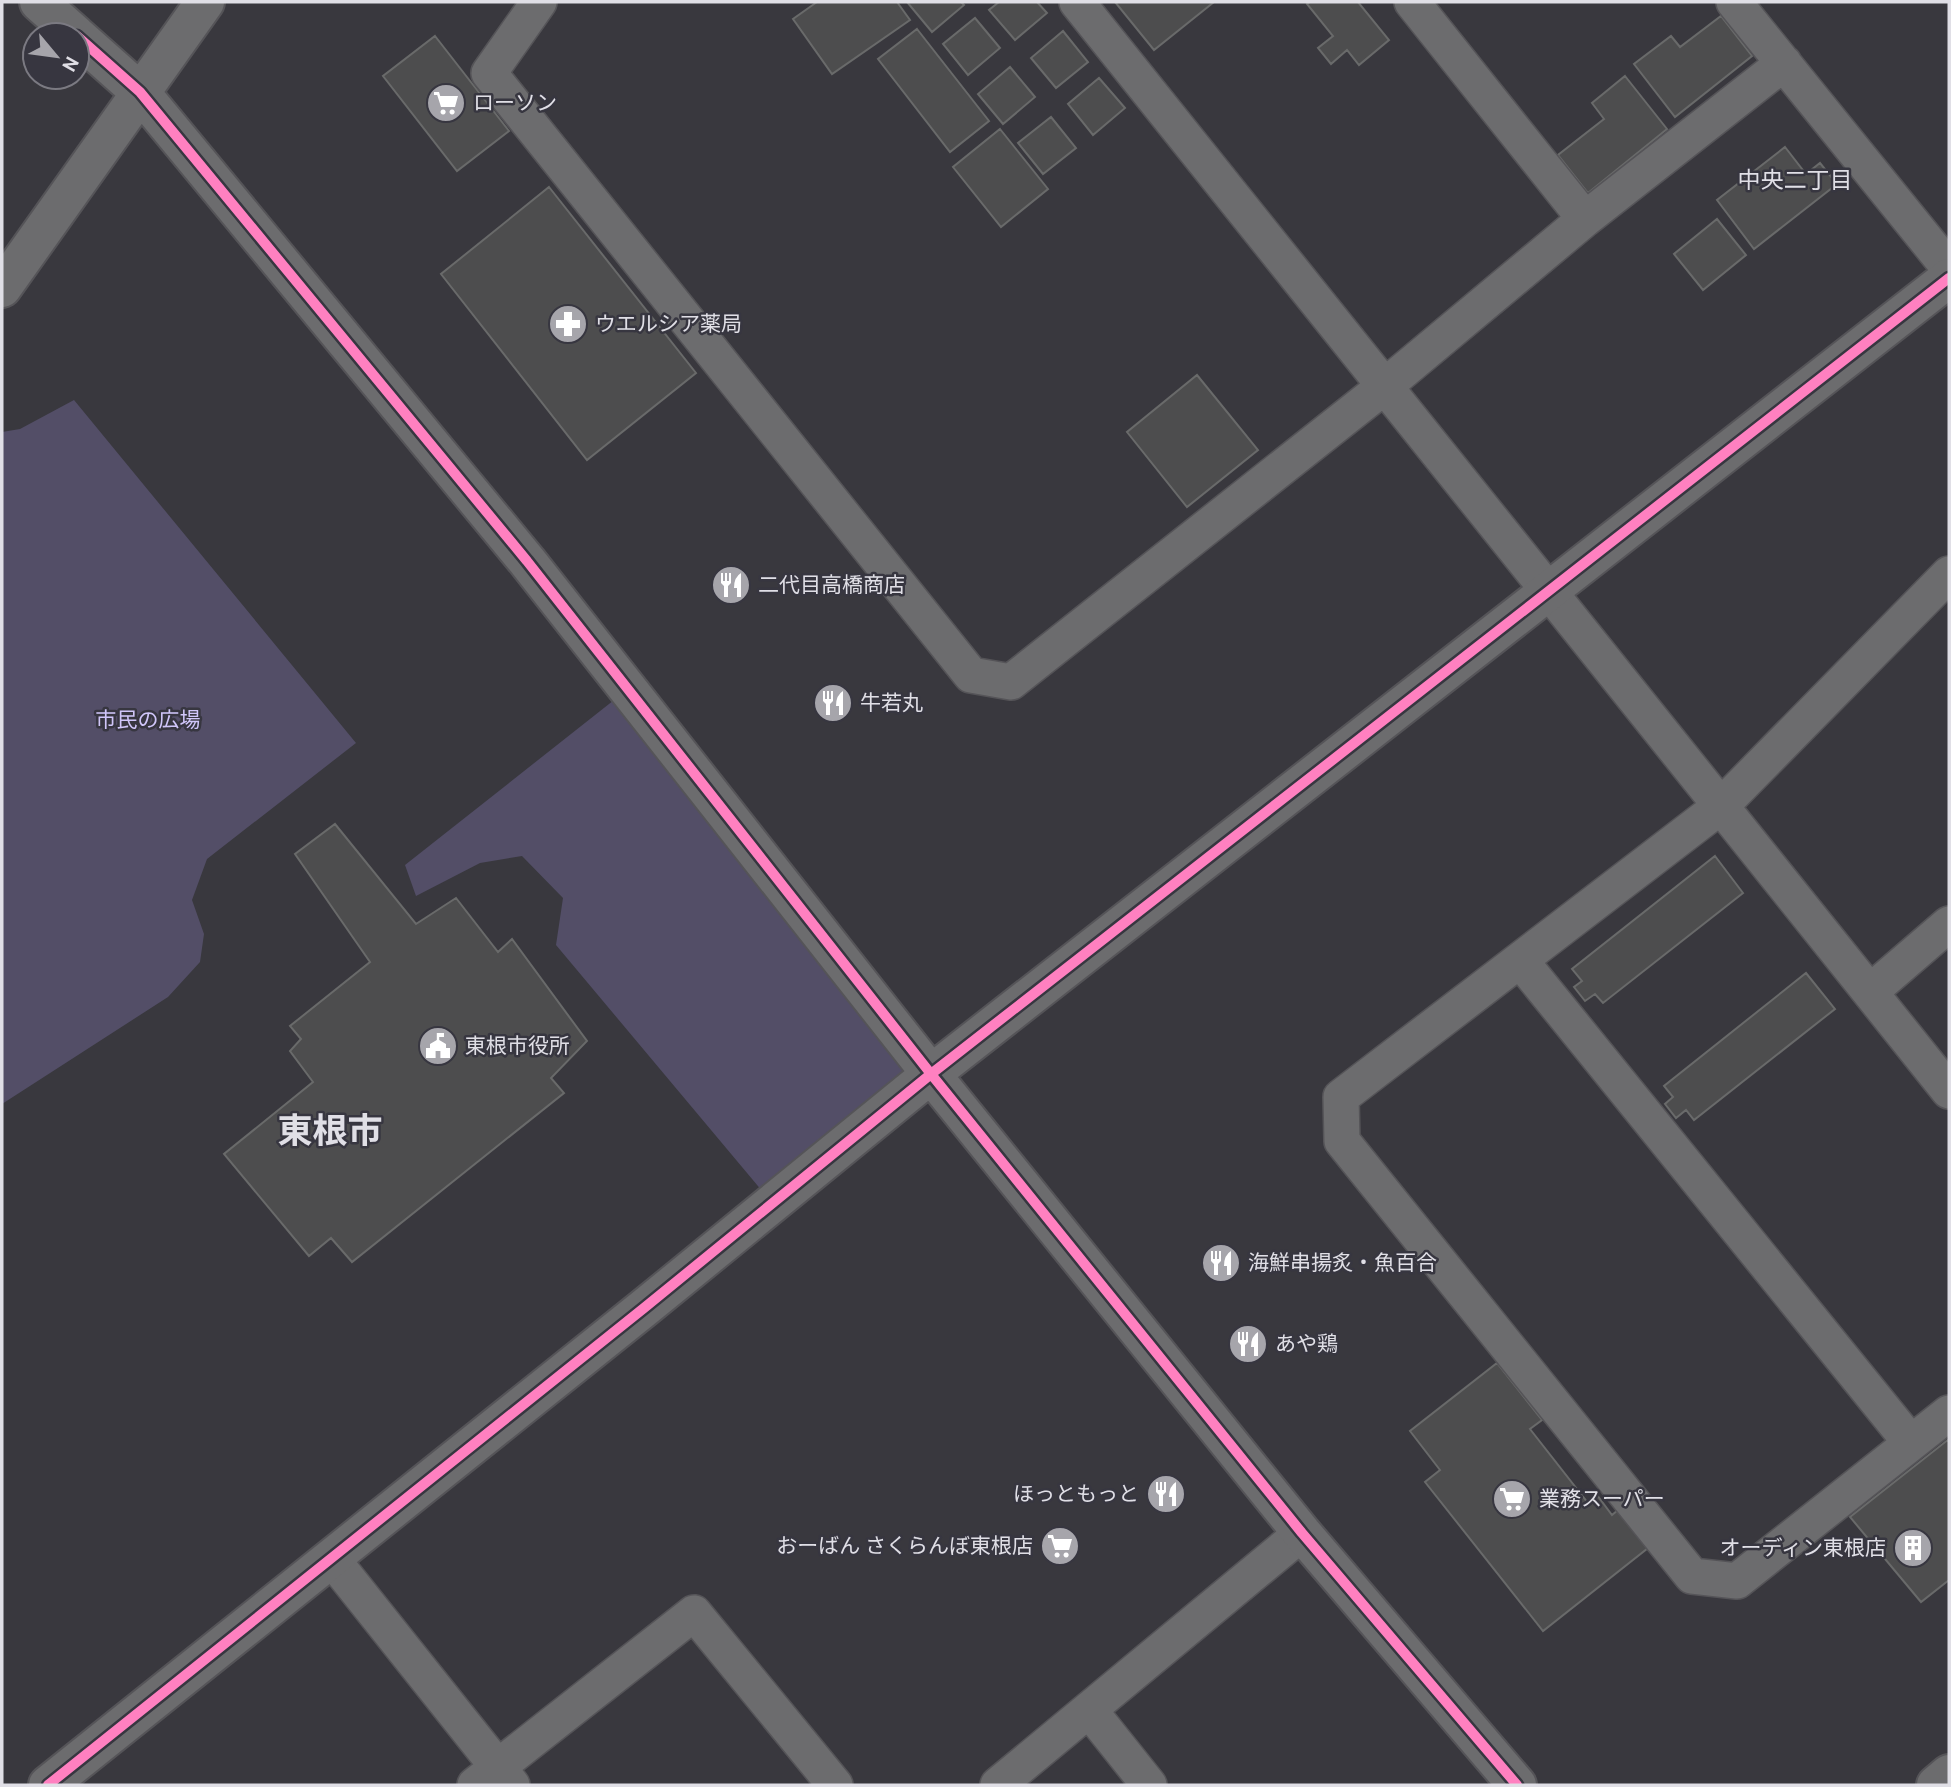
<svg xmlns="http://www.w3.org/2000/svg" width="1951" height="1787" font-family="Cabin,'Noto Sans JP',sans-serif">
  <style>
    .green { fill: #534e67 }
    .building { fill: #4d4d4e; stroke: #696a6a; stroke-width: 2 }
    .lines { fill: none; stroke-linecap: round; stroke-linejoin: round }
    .minor-casing { stroke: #555458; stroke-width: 38 }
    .tertiary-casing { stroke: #555458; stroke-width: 42 }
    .minor { stroke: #6c6c6e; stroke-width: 35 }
    .tertiary { stroke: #6c6c6e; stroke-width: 38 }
    .cycleway-casing { stroke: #373640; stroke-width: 15 }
    .cycleway { stroke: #ff80c0; stroke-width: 10 }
    .labels { text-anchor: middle; stroke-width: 5; stroke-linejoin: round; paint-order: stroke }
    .poi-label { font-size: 21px; fill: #e0dfe6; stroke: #373640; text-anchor: start }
    .park-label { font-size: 21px; fill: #d0c6f9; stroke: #373640 }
    .neighbourhood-label { font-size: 23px; fill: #e0dfe6; stroke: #373640 }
    .town-label { font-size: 35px; font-weight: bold; fill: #e0dfe6; stroke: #373640 }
  </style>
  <rect width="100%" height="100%" fill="#39383e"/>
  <!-- green -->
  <path class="green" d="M 74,400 L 356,743 L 207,859 L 192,900 L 204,934 L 200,962 L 168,997 L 2,1104 L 2,432 L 20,429 Z
    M 628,689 L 931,1074 L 773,1204 L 556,945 L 563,898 L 522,856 L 480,863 L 416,896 L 405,865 Z"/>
  <!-- building -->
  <path class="building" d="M 817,2 L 897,2 L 910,20 L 832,74 L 793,19 Z
    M 907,2 L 961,2 L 964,5 L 932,32 Z
    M 999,2 L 1037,2 L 1047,13 L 1015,40 L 989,10 Z
    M 1115,2 L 1214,2 L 1154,50 Z
    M 1310,2 L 1358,2 L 1389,40 L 1359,65 L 1347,50 L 1331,64 L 1318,48 L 1333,36 L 1307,4 Z
    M 1721,16 L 1752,56 L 1675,117 L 1634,64 L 1671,36 L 1680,47 Z
    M 975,18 L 1000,48 L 968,75 L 943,44 Z
    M 917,29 L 989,121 L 950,152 L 878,59 Z
    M 1063,31 L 1088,62 L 1056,88 L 1031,58 Z
    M 435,36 L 509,131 L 457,171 L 383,76 Z
    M 1010,67 L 1035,97 L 1003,124 L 978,94 Z
    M 1625,76 L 1667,129 L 1588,193 L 1558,155 L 1604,119 L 1592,103 Z
    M 1099,78 L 1125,108 L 1093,135 L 1068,104 Z
    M 1051,117 L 1076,148 L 1043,174 L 1018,143 Z
    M 1000,129 L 1048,189 L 1001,227 L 953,167 Z
    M 1785,147 L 1806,174 L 1820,163 L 1837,184 L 1754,249 L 1717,200 Z
    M 549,187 L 696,373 L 587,460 L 441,274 Z
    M 1717,219 L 1746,255 L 1703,290 L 1674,254 Z
    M 1197,375 L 1258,450 L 1187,507 L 1127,432 Z
    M 335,824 L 416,924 L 456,898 L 498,952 L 512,939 L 587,1041 L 551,1078 L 564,1093 L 352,1262 L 331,1238 L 309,1256 L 224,1154 L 313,1082 L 290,1051 L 301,1039 L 290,1026 L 370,962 L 295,854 Z
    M 1715,856 L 1743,893 L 1603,1003 L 1595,994 L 1585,1001 L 1574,987 L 1582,981 L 1572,969 Z
    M 1806,973 L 1835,1009 L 1694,1120 L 1686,1110 L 1676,1118 L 1665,1104 L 1673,1097 L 1664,1086 Z
    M 1497,1363 L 1542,1420 L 1530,1429 L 1588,1503 L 1597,1495 L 1612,1515 L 1618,1510 L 1648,1548 L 1543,1631 L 1425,1482 L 1440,1470 L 1410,1431 Z
    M 1949,1439 L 1949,1580 L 1921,1602 L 1850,1517 Z"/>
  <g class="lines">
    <defs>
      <path id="minor" d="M 539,2 L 489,73 L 971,675 L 1011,682 L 1385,386 L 1585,219
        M 1077,2 L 1949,1091
        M 1412,2 L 1585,219 L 1784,63
        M 1734,2 L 1949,268
        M 1949,574 L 1721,806 L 1341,1097 L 1342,1141 L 1692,1576 L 1737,1581 L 1949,1413
        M 1520,960 L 1911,1443
        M 1870,992 L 1949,924
        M 332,1559 L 512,1785
        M 1090,1711 L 1149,1785
        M 475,1785 L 694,1613 L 835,1785
        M 998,1785 L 1302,1533"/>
      <path id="tertiary" d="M 39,2 L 76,35
        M 77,36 L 140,92 L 527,561 L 931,1074 L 1302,1533 L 1517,1785
        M 2,288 L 205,2
        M 48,1785 L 644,1308 L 931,1074 L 1949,278
        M 1936,1785 L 1949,1774"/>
    </defs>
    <!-- minor casing -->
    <use href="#minor" class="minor-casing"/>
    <!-- tertiary casing -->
    <use href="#tertiary" class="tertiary-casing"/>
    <!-- minor -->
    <use href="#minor" class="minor"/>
    <!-- tertiary -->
    <use href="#tertiary" class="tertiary"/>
    <defs>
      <path id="cycleway" d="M 77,36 L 140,92 L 527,561 L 931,1074 L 1302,1533 L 1517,1785
        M 48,1785 L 644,1308 L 931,1074 L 1949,278"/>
    </defs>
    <!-- cycleway casing -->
    <use href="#cycleway" class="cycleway-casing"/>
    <!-- cycleway -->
    <use href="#cycleway" class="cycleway"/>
  </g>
  <!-- icons -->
  <defs>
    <symbol id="supermarket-disc" viewBox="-11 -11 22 22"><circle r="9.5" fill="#a6a5ab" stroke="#373640"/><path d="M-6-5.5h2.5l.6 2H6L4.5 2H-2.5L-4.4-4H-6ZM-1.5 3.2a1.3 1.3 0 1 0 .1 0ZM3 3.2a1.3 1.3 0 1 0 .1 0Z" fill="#fff"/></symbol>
    <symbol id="pharmacy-disc" viewBox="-11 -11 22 22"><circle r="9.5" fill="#a6a5ab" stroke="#373640"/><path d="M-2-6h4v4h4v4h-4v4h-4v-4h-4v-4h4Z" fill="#fff"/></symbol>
    <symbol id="restaurant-disc" viewBox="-11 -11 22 22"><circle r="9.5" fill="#a6a5ab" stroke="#373640"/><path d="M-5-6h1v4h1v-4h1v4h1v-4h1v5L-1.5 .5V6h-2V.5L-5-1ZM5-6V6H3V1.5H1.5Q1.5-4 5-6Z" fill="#fff"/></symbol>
    <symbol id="civic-disc" viewBox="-11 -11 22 22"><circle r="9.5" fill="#a6a5ab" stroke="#373640"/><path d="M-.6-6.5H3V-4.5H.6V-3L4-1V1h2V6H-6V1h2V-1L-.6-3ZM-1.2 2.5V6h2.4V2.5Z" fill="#fff"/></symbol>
    <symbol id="building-disc" viewBox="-11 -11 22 22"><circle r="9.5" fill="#a6a5ab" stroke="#373640"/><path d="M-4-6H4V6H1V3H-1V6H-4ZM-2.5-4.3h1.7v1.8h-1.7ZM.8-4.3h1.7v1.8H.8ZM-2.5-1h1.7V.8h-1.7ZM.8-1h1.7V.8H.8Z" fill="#fff"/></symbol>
  </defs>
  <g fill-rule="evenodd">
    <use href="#supermarket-disc" x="424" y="81" width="44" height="44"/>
    <use href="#pharmacy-disc" x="546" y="302" width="44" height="44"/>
    <use href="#restaurant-disc" x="709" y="563" width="44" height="44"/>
    <use href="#restaurant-disc" x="811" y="681" width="44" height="44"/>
    <use href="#civic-disc" x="416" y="1024" width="44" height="44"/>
    <use href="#restaurant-disc" x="1199" y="1241" width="44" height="44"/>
    <use href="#restaurant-disc" x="1226" y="1322" width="44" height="44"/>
    <use href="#restaurant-disc" x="1144" y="1472" width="44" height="44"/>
    <use href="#supermarket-disc" x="1490" y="1477" width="44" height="44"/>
    <use href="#supermarket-disc" x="1038" y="1524" width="44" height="44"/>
    <use href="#building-disc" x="1891" y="1526" width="44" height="44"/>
  </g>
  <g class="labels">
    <!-- poi labels -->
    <g class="poi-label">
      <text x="473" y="110">ローソン</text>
      <text x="595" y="331">ウエルシア薬局</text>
      <text x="758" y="592">二代目高橋商店</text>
      <text x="860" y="710">牛若丸</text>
      <text x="465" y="1053">東根市役所</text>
      <text x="1248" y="1270">海鮮串揚炙・魚百合</text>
      <text x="1275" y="1351">あや鶏</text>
      <text x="1139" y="1501" text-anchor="end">ほっともっと</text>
      <text x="1539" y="1506">業務スーパー</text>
      <text x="1033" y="1553" text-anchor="end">おーばん さくらんぼ東根店</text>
      <text x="1886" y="1555" text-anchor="end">オーディン東根店</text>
    </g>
    <!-- park labels -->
    <g class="park-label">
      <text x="148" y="727">市民の広場</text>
    </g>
    <!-- neighbourhood labels -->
    <g class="neighbourhood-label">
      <text x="1795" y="188">中央二丁目</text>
    </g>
    <!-- town labels -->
    <g class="town-label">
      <text x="330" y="1143">東根市</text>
    </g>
  </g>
  <!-- border -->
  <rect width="1951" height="1787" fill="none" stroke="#e0dfe6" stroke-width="7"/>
  <!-- north arrow -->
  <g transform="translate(56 56) rotate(119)"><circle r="33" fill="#373640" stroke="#7b7a82" stroke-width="2"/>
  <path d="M0-5L12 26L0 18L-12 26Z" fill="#a6a5ab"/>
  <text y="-10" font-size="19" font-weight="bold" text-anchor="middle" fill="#e0dfe6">N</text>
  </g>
</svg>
